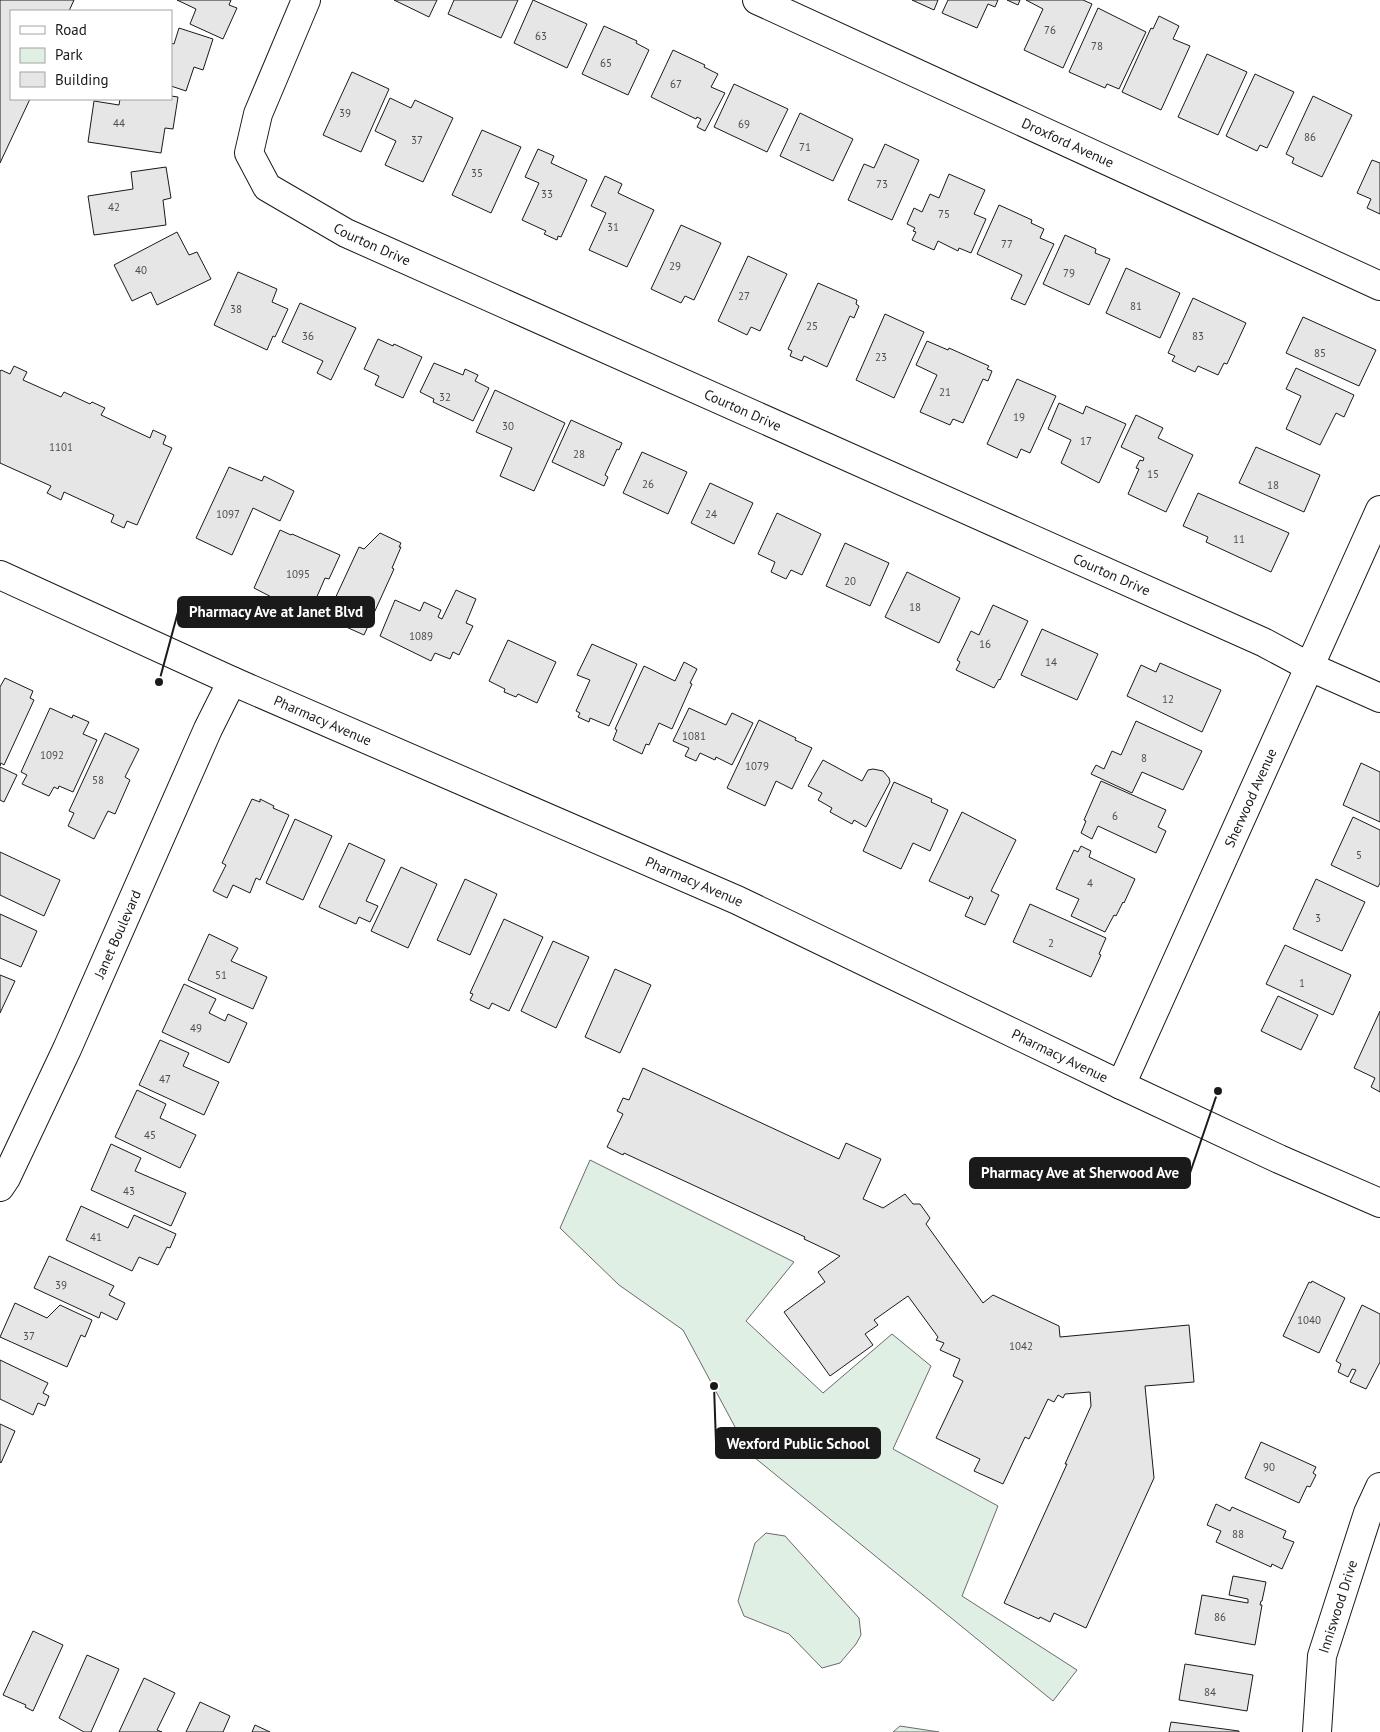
<svg xmlns="http://www.w3.org/2000/svg" width="1380" height="1732" font-family="'PT Sans',sans-serif">
<rect width="100%" height="100%" fill="#fff"/>
<path fill="#e0efe3" stroke="#6a6a6a" d="M590 1160 794 1262 746 1321 823 1393 892 1334 931 1366 893 1449 998 1506 962 1596 1077 1670 1053 1701 749 1453 683 1330 619 1285 560 1228Z
M766 1533 785 1536 859 1618 861 1635 856 1644 840 1663 822 1668 789 1634 744 1616 738 1601 755 1543Z
M900 1726 939 1732H893Z"/>
<path fill="#e6e6e6" stroke="#1a1a1a" d="M0 0H74L69 11H11V99H30L0 163Z
M177 0H231L229 5 237 8 223 39 190 24 196 9Z
M394 0H437L429 17Z
M454 0H518L501 38 448 14Z
M533 0 587 24 567 68 514 43Z
M912 0H938L934 10Z
M948 0H998L995 7 988 4 977 28 942 13Z
M1007 0H1020L1018 5Z
M1026 0H1083L1092 4 1063 68 1024 50 1043 9Z
M1098 8 1146 32 1119 89 1107 84 1105 88 1069 72Z
M1159 16 1179 26 1173 39 1190 46 1161 110 1122 92 1151 28 1153 29Z
M604 26 637 41 636 43 649 50 628 95 582 74Z
M179 28 213 39 203 70 194 67 186 91 171 86V43L174 44Z
M673 50 705 65 704 67 718 74 711 87 725 93 705 131 697 127 701 119 697 117 696 119 651 97Z
M1207 54 1247 72 1218 135 1178 117Z
M352 72 389 89 361 152 323 135Z
M1255 74 1294 92 1267 148 1260 145 1257 151 1226 136Z
M734 84 788 109 767 152 714 127Z
M171 96 178 97 173 129 165 128 161 153 88 142 94 101 119 105 120 99H171Z
M1313 96 1352 115 1322 177 1292 163 1294 158 1286 154Z
M390 98 411 108 415 100 453 118 423 182 385 165 396 141 375 131Z
M800 113 853 139 833 181 780 156Z
M482 130 521 147 491 213 452 195Z
M885 144 919 160 892 220 848 200 864 164 874 168Z
M538 149 554 156 551 163 587 180 561 237 558 236 557 240 544 234 546 231 522 220 539 183 525 177Z
M1372 160 1380 163V214L1367 208 1371 199 1357 193Z
M166 167 171 198 163 200 166 225 94 235 88 196 133 189 131 172Z
M949 174 985 190 974 214 986 219 971 253 959 248 958 251 938 241 934 250 912 240 916 232 913 231 915 228 907 224 914 208 922 212 930 194 939 198Z
M605 176 622 184 618 193 654 210 627 267 589 250 606 213 591 206Z
M999 205 1032 220 1031 223 1044 229 1040 238 1054 244 1025 305 1011 299 1022 275 977 254Z
M681 225 721 243 694 300 685 296 681 303 651 289Z
M177 232 189 255 197 252 211 279 157 305 151 292 132 301 114 265Z
M1065 235 1096 249 1095 253 1110 259 1089 305 1043 284Z
M748 256 787 274 760 331 751 327 747 335 718 321Z
M1126 268 1180 293 1160 338 1106 313Z
M238 272 277 289 272 302 288 309 275 337 273 336 267 350 214 325Z
M818 283 857 300 856 304 859 306 854 318 850 316 827 367 804 356 802 361 790 356 792 351 788 349Z
M1193 298 1246 323 1227 364 1224 363 1218 375 1198 366 1195 372 1172 361 1175 356 1168 353Z
M300 303 356 328 331 380 317 373 323 361 282 342Z
M885 314 924 332 894 398 856 380Z
M1303 317 1376 350 1359 386 1286 353Z
M378 339 393 346 394 344 422 357 403 398 375 385 379 376 364 369Z
M927 341 948 350 949 348 989 366 987 369 992 371 988 381 983 379 963 423 953 419 950 425 920 412 937 375 916 365Z
M434 363 463 375 465 369 478 375 475 381 489 388 473 421 433 402 434 399 420 392Z
M14 366 27 372 23 380 61 397 64 392 90 404 92 402 105 408 101 415 150 438 153 430 166 436 163 444 172 448 137 525 127 521 124 528 111 522 114 515 64 492 61 500 47 493 51 486 0 463V371L1 370 10 374Z
M1296 368 1354 395 1344 417 1336 413 1320 445 1286 429 1301 396 1286 389Z
M1017 379 1056 396 1030 453 1021 449 1017 458 987 444Z
M495 390 565 423 534 491 500 476 512 448 476 432Z
M1059 403 1083 414 1086 406 1126 424 1099 483 1061 463 1071 440 1048 429Z
M1136 415 1163 428 1158 438 1193 455 1166 512 1128 494 1139 469 1136 468 1140 460 1143 461 1144 458 1121 447Z
M571 420 622 443 619 450 617 449 605 475 608 477 604 486 552 462Z
M1256 447 1320 475 1304 512 1239 483Z
M642 452 687 472 668 514 623 493Z
M229 467 262 481 264 476 294 491 280 521 253 508 232 555 196 538Z
M710 483 753 503 734 544 691 523Z
M1198 493 1289 533 1271 572 1206 542 1208 537 1183 526Z
M777 513 821 534 802 575 791 570 786 579 771 572 775 562 758 554Z
M280 530 291 535 292 534 340 555 329 579 325 578 309 615 304 612 301 619 282 610 285 604 254 588Z
M380 533 401 543 399 547H401L392 568 394 569 364 635 326 618 359 547 364 549Z
M845 543 889 563 870 606 826 586Z
M907 572 960 598 939 643 885 617Z
M456 590 476 599 466 623 473 626 459 655 453 652 450 659 435 653 431 661 380 636 395 600 420 611 424 602 441 610 438 617 442 619Z
M993 605 1028 621 1000 680 999 679 994 688 956 670 960 662 957 660 971 631 979 635Z
M1042 629 1098 654 1077 700 1021 675Z
M508 640 556 662 537 703 518 694 516 697 504 692 505 689 489 681Z
M592 644 637 664 609 726 590 718 589 722 578 717 580 713 576 711 590 680 577 675Z
M684 662 697 669 690 683 692 684 672 729 659 723 649 745 646 744 642 754 613 740 617 730 615 729 644 666 675 681Z
M1160 663 1221 690 1202 732 1127 696 1141 665 1156 672Z
M5 678 33 691 30 698 34 700 4 765 1 763 0 766V687Z
M50 708 72 718 73 715 89 722 83 734 97 740 73 792 59 786 58 789 54 787 49 796 22 784 27 775 21 772Z
M689 708 726 725 732 713 753 723 732 765 716 757 715 760 700 753 696 761 685 756 689 748 673 741Z
M759 720 796 738 795 740 812 748 792 789 776 781 765 806 727 788Z
M1136 721 1202 751 1183 790 1142 772 1132 793 1091 774 1096 765 1104 769 1112 751 1121 755Z
M105 733 139 749 125 777 130 780 115 814 108 811 94 839 68 826 74 813 69 811Z
M823 760 862 781 868 770 873 769 883 771 889 778 890 782 866 827 854 820 852 824 830 812 832 808 818 800 822 793 808 786Z
M1361 763 1380 772V822L1343 805Z
M0 767 17 775 4 802 0 800Z
M1101 781 1166 810 1158 827 1166 831 1156 853 1098 826 1092 839 1081 833 1086 821 1084 820Z
M894 782 932 799 931 802 948 810 930 851 913 843 901 869 863 851Z
M252 799 260 802V799L274 806 273 808 289 815 260 880 256 878 250 893 233 885 227 898 213 891 226 865 222 863Z
M962 812 1016 840 991 891 999 895 985 925 965 916 973 898 970 896 969 899 929 881Z
M1353 817 1380 830V883L1378 887 1331 865Z
M295 819 332 836 303 900 266 883Z
M349 843 385 860 366 901 378 906 370 922 359 917 356 924 319 907Z
M1081 846 1091 851 1089 857 1135 879 1124 903 1123 902 1116 916 1114 915 1105 932 1071 916 1079 899 1056 889 1074 850 1078 852Z
M0 852 60 880 44 916 0 895Z
M401 867 437 884 408 948 371 931Z
M465 879 497 894 470 955 437 940Z
M1316 879 1365 902 1342 951 1293 929Z
M1030 904 1106 938 1099 954 1101 955 1091 977 1013 942Z
M0 914 37 931 21 967 0 958Z
M504 919 543 937 509 1011 492 1003 489 1009 470 1000 473 994 470 993Z
M209 934 238 948 231 961 267 977 253 1009 188 980Z
M553 941 589 957 556 1028 521 1011Z
M1285 945 1351 975 1333 1015 1266 984Z
M615 969 651 985 620 1053 585 1037Z
M0 975 15 981 0 1013Z
M184 984 216 999 209 1013 225 1021 228 1014 247 1023 229 1063 162 1032Z
M1278 996 1318 1015 1301 1050 1261 1031Z
M1380 1011V1092L1371 1087 1375 1078 1354 1068Z
M160 1040 189 1053 183 1066 219 1082 204 1115 139 1085Z
M643 1068 839 1159 846 1143 881 1159 863 1199 883 1208 905 1194 913 1204H920L930 1218 926 1224 983 1303 993 1295 1059 1326 1060 1337 1189 1325 1194 1382 1145 1386 1154 1478 1086 1628 1054 1613 1050 1622 1040 1617 1039 1619 1004 1603 1067 1464H1065L1091 1406 1090 1392 1065 1394 1063 1398 1058 1395 1054 1402 1048 1399 1029 1439 1025 1437 1003 1484 974 1471 980 1459 936 1438 963 1381 953 1376 960 1359 940 1350 944 1343 936 1340 938 1337 908 1296 874 1320 878 1325 865 1334 873 1345 830 1376 784 1312 825 1282 818 1272 840 1256 804 1239 805 1237 624 1153 623 1155 607 1147 623 1114 617 1111 623 1098 629 1100Z
M137 1090 166 1104 160 1118 196 1135 180 1168 115 1137Z
M111 1144 141 1158 135 1171 186 1193 171 1226 91 1190Z
M81 1206 128 1228 134 1215 176 1234 170 1248 167 1247 158 1265 139 1257 132 1271 66 1240Z
M49 1256 114 1286 109 1295 125 1303 117 1320 101 1312 99 1318 34 1288Z
M1312 1281 1345 1298 1319 1353 1283 1336 1309 1282 1311 1283Z
M15 1303 47 1318 60 1305 92 1320 85 1337 81 1335 67 1367 0 1337Z
M1362 1305 1380 1314V1362L1366 1389 1350 1382 1356 1370 1352 1369 1348 1377 1338 1372 1341 1364 1336 1361Z
M0 1360 48 1383 43 1393 49 1396 45 1406 38 1403 33 1415 0 1399Z
M0 1424 15 1431 1 1463 0 1462Z
M1261 1442 1316 1467 1313 1473 1316 1475 1310 1487 1307 1486 1299 1503 1245 1478Z
M1216 1504 1230 1511 1232 1507 1286 1531 1283 1538 1294 1542 1282 1569 1272 1564 1271 1567 1216 1542 1221 1531 1207 1525Z
M1233 1576 1266 1582 1262 1601H1261L1260 1605H1262L1255 1645 1195 1634 1202 1595 1248 1603V1599L1229 1595Z
M33 1631 63 1645 33 1711 25 1707 26 1705 3 1695Z
M87 1655 119 1669 91 1732H84L59 1718Z
M1185 1664 1253 1675 1247 1711 1179 1700Z
M144 1678 175 1693 157 1730 162 1732H119Z
M200 1702 230 1716 223 1732H186Z
M1171 1722 1239 1731V1732H1169Z
M255 1725 270 1732H252Z"/>
<g fill="none" stroke-linecap="round" stroke-linejoin="round">
<g stroke="#1a1a1a" stroke-width="30">
<g id="minor">
<path id="s1" d="M306 0 258 114 249 153 267 187 346 233 1263 642 1308 666 1380 698"/>
<path id="s2" d="M757 0 1380 286"/>
<path id="s3" d="M0 575 232 681 737 900 1121 1085 1279 1159 1380 1203"/>
<path id="s4" d="M1121 1085 1380 510"/>
<path id="s5" d="M0 1187 6 1178 67 1049 208 729 232 681"/>
<path id="s6" d="M1317 1732 1322 1656 1368 1513 1380 1487"/>
</g>
</g>
<use href="#minor" stroke="#fff" stroke-width="28"/>
</g>
<g text-anchor="middle" stroke-width="4" stroke-linejoin="round" paint-order="stroke">
<g font-size="11" fill="#4d4d4d">
<text x="1050" y="34">76</text>
<text x="541" y="40">63</text>
<text x="1097" y="50">78</text>
<text x="606" y="67">65</text>
<text x="676" y="88">67</text>
<text x="345" y="117">39</text>
<text x="119" y="127">44</text>
<text x="744" y="128">69</text>
<text x="1310" y="141">86</text>
<text x="417" y="144">37</text>
<text x="805" y="151">71</text>
<text x="477" y="177">35</text>
<text x="882" y="188">73</text>
<text x="547" y="198">33</text>
<text x="114" y="211">42</text>
<text x="944" y="218">75</text>
<text x="613" y="231">31</text>
<text x="1007" y="248">77</text>
<text x="675" y="270">29</text>
<text x="141" y="274">40</text>
<text x="1069" y="277">79</text>
<text x="744" y="300">27</text>
<text x="1136" y="310">81</text>
<text x="236" y="313">38</text>
<text x="812" y="330">25</text>
<text x="308" y="340">36</text>
<text x="1198" y="340">83</text>
<text x="1320" y="357">85</text>
<text x="881" y="361">23</text>
<text x="945" y="396">21</text>
<text x="445" y="401">32</text>
<text x="1019" y="421">19</text>
<text x="508" y="430">30</text>
<text x="1086" y="445">17</text>
<text x="61" y="451">1101</text>
<text x="579" y="458">28</text>
<text x="1153" y="478">15</text>
<text x="648" y="488">26</text>
<text x="1273" y="489">18</text>
<text x="228" y="518">1097</text>
<text x="711" y="518">24</text>
<text x="1239" y="543">11</text>
<text x="298" y="578">1095</text>
<text x="850" y="585">20</text>
<text x="915" y="611">18</text>
<text x="421" y="640">1089</text>
<text x="985" y="648">16</text>
<text x="1051" y="666">14</text>
<text x="1168" y="703">12</text>
<text x="694" y="740">1081</text>
<text x="52" y="759">1092</text>
<text x="1144" y="762">8</text>
<text x="757" y="770">1079</text>
<text x="98" y="784">58</text>
<text x="1115" y="820">6</text>
<text x="1359" y="859">5</text>
<text x="1090" y="887">4</text>
<text x="1318" y="922">3</text>
<text x="1051" y="947">2</text>
<text x="221" y="979">51</text>
<text x="1302" y="987">1</text>
<text x="196" y="1032">49</text>
<text x="165" y="1083">47</text>
<text x="150" y="1139">45</text>
<text x="129" y="1195">43</text>
<text x="96" y="1241">41</text>
<text x="61" y="1289">39</text>
<text x="1309" y="1324">1040</text>
<text x="29" y="1340">37</text>
<text x="1021" y="1350">1042</text>
<text x="1269" y="1471">90</text>
<text x="1238" y="1538">88</text>
<text x="1220" y="1621">86</text>
<text x="1210" y="1696">84</text>
</g>
<g font-size="14" fill="#1a1a1a" stroke="#fff">
<text dy="5" stroke="none"><textPath href="#s2" startOffset="342">Droxford Avenue</textPath></text>
<text dy="5" stroke="none"><textPath href="#s1" startOffset="322">Courton Drive</textPath></text>
<text dy="5" stroke="none"><textPath href="#s1" startOffset="728">Courton Drive</textPath></text>
<text dy="5" stroke="none"><textPath href="#s1" startOffset="1132">Courton Drive</textPath></text>
<text dy="5" stroke="none"><textPath href="#s3" startOffset="354">Pharmacy Avenue</textPath></text>
<text dy="5" stroke="none"><textPath href="#s4" startOffset="315">Sherwood Avenue</textPath></text>
<text dy="5" stroke="none"><textPath href="#s3" startOffset="759">Pharmacy Avenue</textPath></text>
<text dy="5" stroke="none"><textPath href="#s5" startOffset="279">Janet Boulevard</textPath></text>
<text dy="5" stroke="none"><textPath href="#s3" startOffset="1164">Pharmacy Avenue</textPath></text>
<text dy="5" stroke="none"><textPath href="#s6" startOffset="128">Inniswood Drive</textPath></text>
</g>
</g>
<path fill="none" stroke="#1a1a1a" stroke-width="2" d="M159 682L178 612M1218 1091L1190 1173M714 1386L716 1443"/>
<g fill="#1a1a1a" stroke="#fff" stroke-width="2">
<circle cx="159" cy="682" r="5"/>
<circle cx="1218" cy="1091" r="5"/>
<circle cx="714" cy="1386" r="5"/>
</g>
<g fill="#1a1a1a" stroke="#1a1a1a" stroke-width="2">
<rect x="178" y="597" width="196" height="30" rx="5"/>
<rect x="970" y="1158" width="220" height="30" rx="5"/>
<rect x="716" y="1428" width="164" height="30" rx="5"/>
</g>
<g font-size="15" text-anchor="middle" font-weight="bold" fill="#fff">
<text x="276" y="617">Pharmacy Ave at Janet Blvd</text>
<text x="1080" y="1178">Pharmacy Ave at Sherwood Ave</text>
<text x="798" y="1449">Wexford Public School</text>
</g>
<rect x="10" y="10" width="162" height="90" fill="#ffffff" stroke="#a3a3a3"/>
<rect x="20" y="26" width="25" height="8" fill="#ffffff" stroke="#a3a3a3"/>
<text x="55" y="35" font-size="15" fill="#1a1a1a">Road</text>
<rect x="20" y="48" width="25" height="15" fill="#e0efe3" stroke="#a3a3a3"/>
<text x="55" y="60" font-size="15" fill="#1a1a1a">Park</text>
<rect x="20" y="72" width="25" height="15" fill="#e6e6e6" stroke="#a3a3a3"/>
<text x="55" y="85" font-size="15" fill="#1a1a1a">Building</text>
</svg>
